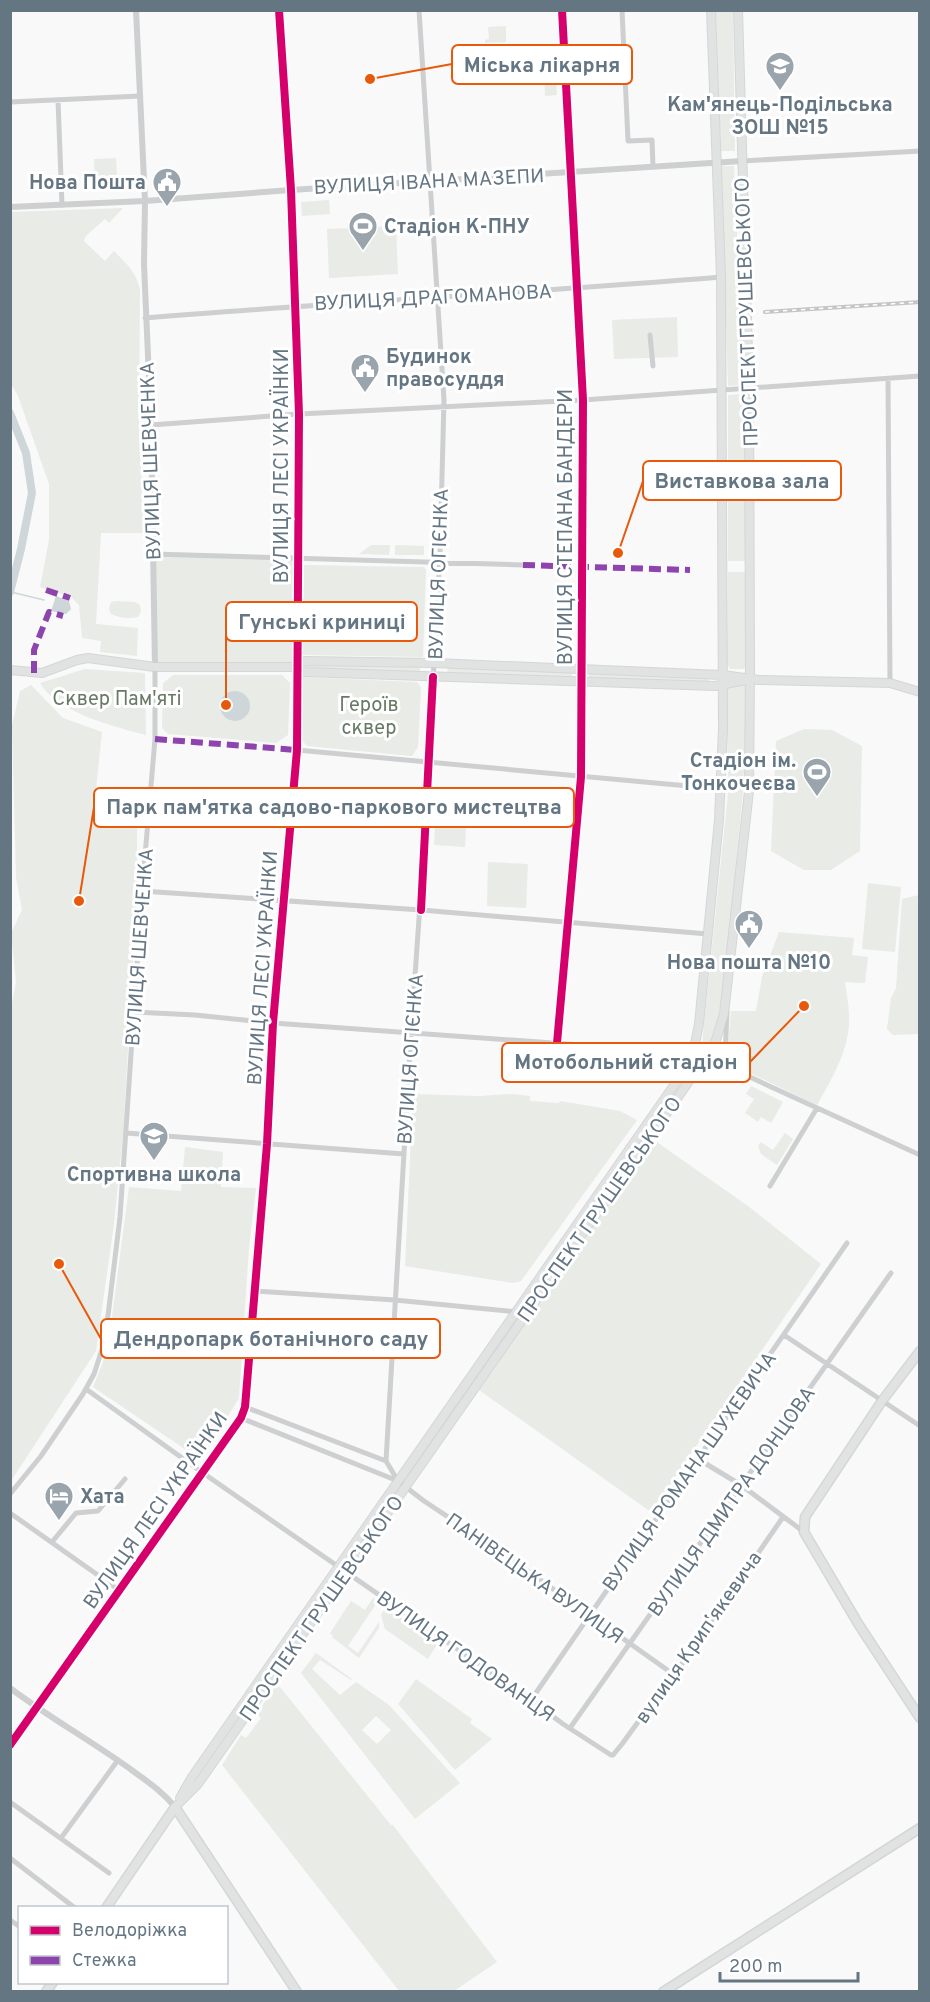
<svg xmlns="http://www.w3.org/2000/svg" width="930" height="2002" font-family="Overpass,sans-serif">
<rect width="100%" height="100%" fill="#f9f9f9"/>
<path fill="#e8ebe6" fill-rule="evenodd" d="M716 11H733L735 151H721Z
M506 26V42L485 43V40L489 39 488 27Z
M544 69H555L557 95 545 96Z
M116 158 117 177 95 178 94 159Z
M721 166H734L744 385 728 386Z
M329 200 330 214 302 216 301 202Z
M123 208 109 223 105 219 86 236 84 241 105 261 114 251C126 263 136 272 140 289L139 425 144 533H101L96 624 138 628 137 656 100 652 101 641 82 638 79 605 71 597 40 587 49 540V484L18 396 11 384V212Z
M396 226 398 274 329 278 327 229Z
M677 317 678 357 614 359 612 320Z
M745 394 746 561H728V395Z
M371 545H390L389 555 359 554Z
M395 545 424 546V555H395Z
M153 554 298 559 297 667H155Z
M304 565 424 567 426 570 423 657 302 655Z
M728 572H746L747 664 744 669H730L727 664Z
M117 601 135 602 140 605 141 612 138 617C129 619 117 618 110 613L109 608 111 602Z
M307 664 420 665V674L307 669Z
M448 667 572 673V677L447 673Z
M85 669 145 673 146 735C115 727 56 712 40 683Z
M589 673 709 678V682L589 678Z
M173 675H282L290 683 288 735 276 743 168 734 162 728 163 683Z
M302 677 417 682 421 687 418 747 412 756 307 746 300 738Z
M743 684 747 689 743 791 724 987 716 1029 709 1045 702 1044 728 793 727 689 731 685Z
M31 685 63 718 102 732 96 789 106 811 107 826 137 827V893L123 1134 114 1224 96 1351 11 1481 10 1014 16 982 11 933 22 910 16 878 12 726 20 691Z
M804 729 832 730 862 746 860 851 831 870H804L771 851 776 741Z
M436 809 467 811 465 847 434 845Z
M488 862 528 864 526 908 487 906Z
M868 883 901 887 895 952 862 949Z
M919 895V1034L893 1035 887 1029 891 998 896 988 902 899Z
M779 932 854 938 852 955 868 957 865 983 845 982C847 996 850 1011 849 1025 847 1053 831 1081 817 1105L731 1064 727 1056 731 1011H756L762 977Z
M751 1086 783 1102 771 1123 761 1117 758 1122 745 1113 754 1099 746 1094Z
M413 1094 479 1096 512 1094 530 1096V1101L559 1103 560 1101 620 1111 637 1120 521 1281 513 1283 405 1266Z
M785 1133 793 1139 777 1165 761 1154 758 1146 761 1142 773 1150Z
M654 1140 748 1206 821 1264 651 1512 479 1390Z
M185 1147 223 1152 221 1187 256 1188 249 1248 239 1398 201 1460 93 1387 103 1362 110 1332 129 1187 181 1191Z
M373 1598 378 1601 348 1646 358 1653 379 1622V1628L359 1658 332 1637 333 1636 330 1633 351 1601 365 1610Z
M386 1607 438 1643 428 1659 385 1629 381 1615Z
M316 1653 352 1679 351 1680 320 1660 312 1669 340 1695 356 1682 389 1705 460 1783 415 1819 301 1673ZM376 1716 391 1730 377 1744 362 1730Z
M416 1679 472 1719 470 1723 492 1739 455 1770 398 1704Z
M280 1687 391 1825H393L497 1962 454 1991H399L222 1765 241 1735 246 1738 261 1718 257 1714 273 1689Z"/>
<path fill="#ced6d9" d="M56 596 69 601 71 609 66 614 51 611Z
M220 706a15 15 0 1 1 30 0a15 15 0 1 1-30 0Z"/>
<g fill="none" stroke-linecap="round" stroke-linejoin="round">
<path stroke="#ced6d9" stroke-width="1.5" d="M11 592 44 600"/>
<path stroke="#ced6d9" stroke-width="8" d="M10 413 26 453 32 493 21 549 10 592"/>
<g stroke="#d5d6d7" stroke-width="10">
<path id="secondary" d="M297 667 305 672 715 686 746 680
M10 670 42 673 77 660 88 658 155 667H297L305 661 434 663 723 675 759 680 890 683 920 692
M180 1798 192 1777 679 1078 693 1053 699 1024 719 820 723 729 721 277 711 10
M175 1807 198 1784 706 1057 716 1040 724 1014 749 791 750 668 749 389 738 10"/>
</g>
<g stroke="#d5d6d7" stroke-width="11">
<path id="primary" d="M920 1351 882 1401 805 1517 804 1532 859 1625 920 1718
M106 1908 175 1807 297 1992
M46 1992 53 1982
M663 1992 920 1828"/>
</g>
<path stroke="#cecfd0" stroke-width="5" d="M622 10 628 141 652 140 653 166
M58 100 62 205
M10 102 140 96
M742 161 920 151
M145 318C337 302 529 293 721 277
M650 335 653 366
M888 378 890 683
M151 425 299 414 583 400 920 376
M153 554 523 565
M297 750 721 789
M142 891 421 910 708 934
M134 1012 195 1015 273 1023 693 1053 706 1057 920 1155
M727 1012 725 1056 730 1067
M557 1043 581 777 583 400 562 10
M126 1133 404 1154
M770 1186 817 1108
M255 1291 395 1300 517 1312
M784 1335 920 1426
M86 1389 203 1473 531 1700 563 1724 611 1755H613L622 1744 673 1674 681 1665 783 1517
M245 1407 386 1461 398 1481
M241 1418 398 1481 424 1501 498 1550 673 1674
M698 1459 741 1485 804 1532
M386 1461 411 1033 424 847 440 554 444 400 419 10
M10 1494 41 1456 83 1394 94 1374 105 1340 120 1217 142 891 155 739V667
M10 1513 119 1590
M52 1542 76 1513 98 1511 125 1479
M531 1700 847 1243
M570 1728 891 1273
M10 1745 37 1708
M10 1802 109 1873
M61 1838 118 1760
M10 1858 75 1908
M10 1920 20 1927"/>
<path stroke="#cecfd0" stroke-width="6" d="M136 10 145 201 144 264 151 425 155 667
M10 207 145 201 291 190 742 161
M10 1688C50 1718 93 1742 133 1771 148 1782 163 1792 175 1807
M37 1708 241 1418 245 1407 267 1144 273 1023 297 750 299 414 291 190 279 10"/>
<use href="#secondary" stroke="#e1e2e2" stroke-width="8"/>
<use href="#primary" stroke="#e1e2e2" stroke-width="8"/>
<g stroke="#c3c5c6" stroke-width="4">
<path id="rail" d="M765 312 920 302"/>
</g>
<use href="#rail" stroke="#fff" stroke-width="1.5" stroke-dasharray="4.5" stroke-linecap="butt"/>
<path stroke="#8e44ad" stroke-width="6" stroke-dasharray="12 6" stroke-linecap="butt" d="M523 565 690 570
M46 590 70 598
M34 673V650L49 612 63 616
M155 739 297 750"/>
<g stroke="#fff" stroke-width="11">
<path id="cycleway" d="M421 910 433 677
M557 1043 581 777 583 400 562 10
M10 1745 241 1418 245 1407 267 1144 273 1023 297 750 299 414 291 190 279 10"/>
</g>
<use href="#cycleway" stroke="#d6006c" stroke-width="8"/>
</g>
<defs>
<g id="school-pin" transform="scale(1.5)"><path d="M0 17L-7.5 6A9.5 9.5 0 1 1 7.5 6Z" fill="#99a4ac" stroke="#fff"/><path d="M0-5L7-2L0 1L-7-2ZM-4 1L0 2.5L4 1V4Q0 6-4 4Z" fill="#fff"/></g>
<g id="civic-pin" transform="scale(1.5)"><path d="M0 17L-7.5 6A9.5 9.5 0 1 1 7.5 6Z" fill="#99a4ac" stroke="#fff"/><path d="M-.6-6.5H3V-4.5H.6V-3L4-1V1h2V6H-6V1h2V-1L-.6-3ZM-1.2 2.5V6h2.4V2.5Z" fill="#fff"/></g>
<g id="stadium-pin" transform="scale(1.5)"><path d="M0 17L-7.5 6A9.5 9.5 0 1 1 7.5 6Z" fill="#99a4ac" stroke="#fff"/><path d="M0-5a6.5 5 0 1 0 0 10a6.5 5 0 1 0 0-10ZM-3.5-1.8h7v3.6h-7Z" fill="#fff"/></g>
<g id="hotel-pin" transform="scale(1.5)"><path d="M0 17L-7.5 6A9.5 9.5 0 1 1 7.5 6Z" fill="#99a4ac" stroke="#fff"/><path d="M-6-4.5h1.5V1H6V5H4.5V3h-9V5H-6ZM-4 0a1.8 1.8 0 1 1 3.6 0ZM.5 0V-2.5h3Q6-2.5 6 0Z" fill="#fff"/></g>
</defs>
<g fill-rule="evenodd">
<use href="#school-pin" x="780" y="66"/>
<use href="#civic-pin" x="167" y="182"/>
<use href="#stadium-pin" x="363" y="226"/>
<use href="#civic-pin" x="365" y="368"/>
<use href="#stadium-pin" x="817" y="772"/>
<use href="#civic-pin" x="749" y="924"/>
<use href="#school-pin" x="154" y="1136"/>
<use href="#hotel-pin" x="59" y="1496"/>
</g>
<g text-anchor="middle" stroke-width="6" stroke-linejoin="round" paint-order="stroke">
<g font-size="20" font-weight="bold" fill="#657683" stroke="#fff">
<text x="780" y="111">Кам'янець-Подільська<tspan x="780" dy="23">ЗОШ №15</tspan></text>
<text x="146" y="189" text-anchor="end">Нова Пошта</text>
<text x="384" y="233" text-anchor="start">Стадіон К-ПНУ</text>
<text x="386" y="363" text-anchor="start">Будинок<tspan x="386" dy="23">правосуддя</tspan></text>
<text x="796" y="767" text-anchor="end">Стадіон ім.<tspan x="796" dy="23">Тонкочеєва</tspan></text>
<text x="749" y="969">Нова пошта №10</text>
<text x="154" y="1181">Спортивна школа</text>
<text x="80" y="1503" text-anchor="start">Хата</text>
</g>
<g font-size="20" fill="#657683" stroke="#fff">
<text transform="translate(429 181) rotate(-3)" y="7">ВУЛИЦЯ ІВАНА МАЗЕПИ</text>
<text transform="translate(433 297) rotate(-3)" y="7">ВУЛИЦЯ ДРАГОМАНОВА</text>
<text transform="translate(746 312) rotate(-92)" y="7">ПРОСПЕКТ ГРУШЕВСЬКОГО</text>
<text transform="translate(150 461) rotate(-92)" y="7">ВУЛИЦЯ ШЕВЧЕНКА</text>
<text transform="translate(281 466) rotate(-90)" y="7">ВУЛИЦЯ ЛЕСІ УКРАЇНКИ</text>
<text transform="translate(565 527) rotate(-90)" y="7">ВУЛИЦЯ СТЕПАНА БАНДЕРИ</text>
<text transform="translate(438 574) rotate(-88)" y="7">ВУЛИЦЯ ОГІЄНКА</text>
<text transform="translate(139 947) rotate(-86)" y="7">ВУЛИЦЯ ШЕВЧЕНКА</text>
<text transform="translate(262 968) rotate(-86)" y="7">ВУЛИЦЯ ЛЕСІ УКРАЇНКИ</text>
<text transform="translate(410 1059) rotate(-86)" y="7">ВУЛИЦЯ ОГІЄНКА</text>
<text transform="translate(599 1209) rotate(-55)" y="7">ПРОСПЕКТ ГРУШЕВСЬКОГО</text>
<text transform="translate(689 1471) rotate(-55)" y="7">ВУЛИЦЯ РОМАНА ШУХЕВИЧА</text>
<text transform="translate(731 1501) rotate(-55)" y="7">ВУЛИЦЯ ДМИТРА ДОНЦОВА</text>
<text transform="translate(155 1510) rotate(-55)" y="7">ВУЛИЦЯ ЛЕСІ УКРАЇНКИ</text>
<text transform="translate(535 1578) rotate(35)" y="7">ПАНІВЕЦЬКА ВУЛИЦЯ</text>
<text transform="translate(321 1608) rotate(-55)" y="7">ПРОСПЕКТ ГРУШЕВСЬКОГО</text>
<text transform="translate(698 1637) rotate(-55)" y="7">вулиця Крипʼякевича</text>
<text transform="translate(466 1656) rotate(35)" y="7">ВУЛИЦЯ ГОДОВАНЦЯ</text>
</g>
<g font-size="20" fill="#687a64" stroke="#fff">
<text x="117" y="705">Сквер Пам'яті</text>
<text x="369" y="711">Героїв<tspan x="369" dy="23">сквер</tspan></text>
</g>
</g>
<path fill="none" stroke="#e8590c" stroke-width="2" d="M370 79L452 64M618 553L643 481M226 705L226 622M79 901L94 807M804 1006L750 1062M59 1264L101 1339"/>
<g fill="#e8590c" stroke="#fff" stroke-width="2">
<circle cx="370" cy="79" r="6"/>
<circle cx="618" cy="553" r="6"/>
<circle cx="226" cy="705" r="6"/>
<circle cx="79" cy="901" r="6"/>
<circle cx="804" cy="1006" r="6"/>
<circle cx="59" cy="1264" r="6"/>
</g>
<g fill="#fff" stroke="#e8590c" stroke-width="2">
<rect x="452" y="45" width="180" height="39" rx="6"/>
<rect x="643" y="461" width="198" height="39" rx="6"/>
<rect x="226" y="602" width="191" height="39" rx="6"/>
<rect x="94" y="788" width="480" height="39" rx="6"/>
<rect x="502" y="1043" width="248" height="39" rx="6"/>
<rect x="101" y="1319" width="339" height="39" rx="6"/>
</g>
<g font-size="21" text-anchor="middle" font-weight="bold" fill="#657683">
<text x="542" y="72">Міська лікарня</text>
<text x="742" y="488">Виставкова зала</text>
<text x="322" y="629">Гунські криниці</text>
<text x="334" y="814">Парк пам'ятка садово-паркового мистецтва</text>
<text x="626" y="1069">Мотобольний стадіон</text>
<text x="271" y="1346">Дендропарк ботанічного саду</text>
</g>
<rect width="930" height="2002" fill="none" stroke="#657683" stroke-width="24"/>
<rect x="18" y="1906" width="210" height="78" fill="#ffffff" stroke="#c1c8cd" stroke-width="1.5"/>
<rect x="30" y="1926" width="30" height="9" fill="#d6006c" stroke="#c1c8cd" stroke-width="1.5"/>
<text x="72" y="1936" font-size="18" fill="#657683">Велодоріжка</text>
<rect x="30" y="1956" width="30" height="9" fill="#8e44ad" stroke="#c1c8cd" stroke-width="1.5"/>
<text x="72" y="1966" font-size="18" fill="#657683">Стежка</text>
<path d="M720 1972v9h138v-9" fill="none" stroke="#657683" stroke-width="3"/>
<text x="729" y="1972" font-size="18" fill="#657683" stroke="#ffffff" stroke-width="4.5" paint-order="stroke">200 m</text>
</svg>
